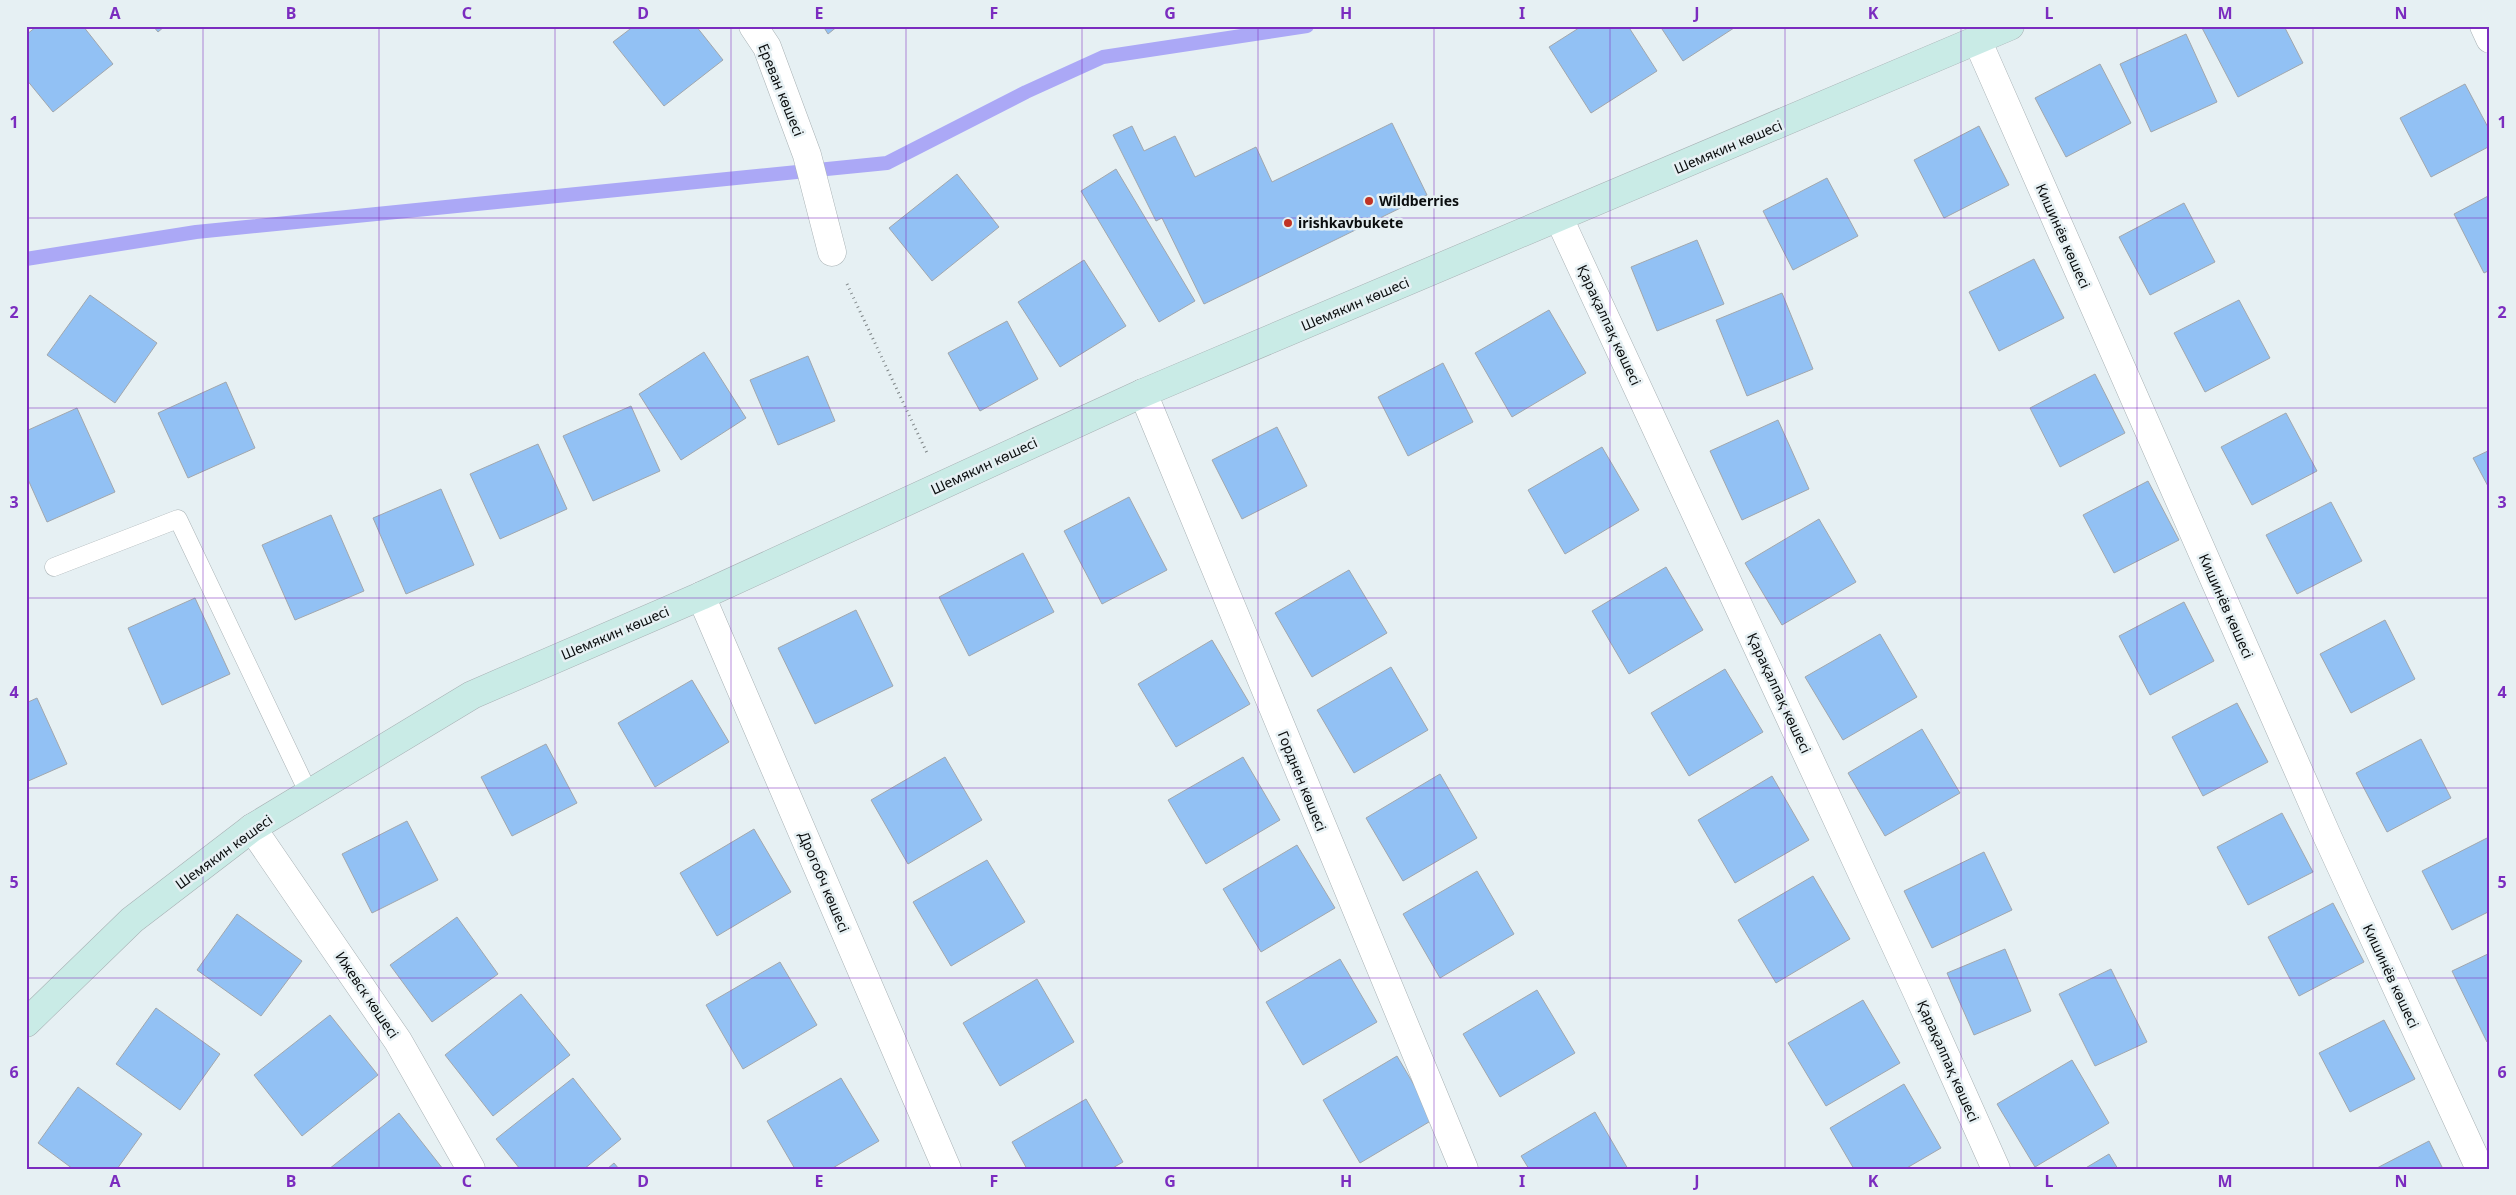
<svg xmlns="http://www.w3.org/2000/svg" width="2516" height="1195" font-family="'Noto Sans',sans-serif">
<rect width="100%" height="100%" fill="#e6f0f3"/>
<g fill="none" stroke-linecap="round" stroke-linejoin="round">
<path stroke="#aba8f6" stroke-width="14" d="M26 259 196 232 887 163 1026 92 1103 57 1307 26"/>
</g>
<path fill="#92c1f4" stroke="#a1a7ad" d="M37 26H83L113 64 53 112 26 79V35Z
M153 26H165L158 32Z
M634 26H696L723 60 664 106 613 42Z
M823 26H838L828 34Z
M1582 26H1628L1657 71 1591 113 1549 47Z
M1660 26H1737L1683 61Z
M2201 26H2284L2303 63 2238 97Z
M2186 34 2217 102 2151 132 2120 64Z
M2100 64 2131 123 2066 157 2035 98Z
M2465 84 2490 131V146L2431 177 2400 118Z
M1392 123 1427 195 1204 304 1162 218 1156 221 1113 135 1132 126 1144 151 1175 136 1195 177 1256 147 1272 182Z
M1979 126 2009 185 1944 218 1914 160Z
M1116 169 1195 301 1159 322 1081 191Z
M957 174 999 227 932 281 889 228Z
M1827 178 1858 236 1793 270 1763 211Z
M2490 195V270L2484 273 2454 214Z
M2184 203 2215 262 2150 295 2119 237Z
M1697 240 1724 304 1657 331 1631 267Z
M2034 259 2064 318 1999 351 1969 292Z
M1084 260 1126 326 1060 367 1018 302Z
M1782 293 1813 369 1747 396 1716 320Z
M90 295 157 343 115 403 47 355Z
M2239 300 2270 358 2205 392 2174 333Z
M1549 310 1586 373 1512 417 1475 353Z
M1007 321 1038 379 980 411 948 353Z
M704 352 746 418 681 460 639 394Z
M808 356 835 421 778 445 750 380Z
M1443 363 1473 422 1408 456 1378 397Z
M2095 374 2125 433 2060 467 2030 408Z
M226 382 255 448 188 478 158 413Z
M631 406 660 471 593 501 563 436Z
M77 408 115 492 47 522 26 475V431Z
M2286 413 2317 471 2252 505 2221 447Z
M1778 420 1809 489 1742 520 1710 451Z
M1277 427 1307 486 1242 519 1212 460Z
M538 444 567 509 500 539 470 474Z
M1602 447 1639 510 1565 554 1528 490Z
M2490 450V490L2473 458Z
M2148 481 2179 540 2114 573 2083 515Z
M441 489 474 565 406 594 373 518Z
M1129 497 1167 570 1102 604 1064 531Z
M2331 502 2362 561 2297 594 2266 535Z
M331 515 364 591 295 620 262 545Z
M1819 519 1856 582 1782 625 1745 563Z
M1023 553 1054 612 969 656 939 597Z
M1666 567 1703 630 1629 674 1592 611Z
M1349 570 1387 633 1312 677 1275 613Z
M195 598 230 674 162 705 128 628Z
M2184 602 2214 661 2150 695 2119 636Z
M856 610 893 686 815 724 778 648Z
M2385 620 2415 679 2351 713 2320 654Z
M1880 634 1917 697 1843 740 1805 677Z
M1212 640 1250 704 1176 747 1138 684Z
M1391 667 1428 730 1354 773 1317 710Z
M1725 669 1763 732 1689 776 1651 713Z
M692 680 729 742 655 787 618 723Z
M37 698 67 764 26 782V703Z
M2237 703 2268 762 2203 796 2172 737Z
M1922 729 1960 793 1885 836 1848 773Z
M2421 739 2451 798 2387 832 2356 773Z
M546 744 577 803 512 836 481 777Z
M945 757 982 820 908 864 871 800Z
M1243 757 1280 820 1206 864 1168 800Z
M1440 774 1477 838 1403 881 1366 818Z
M1772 776 1809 840 1735 883 1698 820Z
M2282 813 2313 872 2248 905 2217 847Z
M407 821 438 880 372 913 342 854Z
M754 829 791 892 717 936 680 873Z
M2487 838 2490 844V911L2452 930 2422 871Z
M1297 845 1335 908 1261 952 1223 889Z
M1984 852 2012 910 1932 948 1904 891Z
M987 860 1025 922 951 966 913 902Z
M1477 871 1514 934 1440 978 1403 914Z
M1813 876 1850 939 1776 983 1738 920Z
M2333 903 2364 962 2299 996 2268 937Z
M237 914 302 961 261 1016 197 970Z
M457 917 498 974 432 1022 390 965Z
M2005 949 2031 1011 1974 1035 1947 973Z
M2490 953V1041L2487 1042 2452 971Z
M1340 959 1377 1022 1303 1065 1266 1002Z
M780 962 817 1025 743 1069 706 1005Z
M2111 969 2147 1042 2095 1066 2059 994Z
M1037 979 1074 1042 1000 1086 963 1023Z
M1537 990 1575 1053 1500 1097 1463 1034Z
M521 994 570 1055 493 1116 445 1055Z
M1863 1000 1900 1063 1826 1106 1788 1043Z
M156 1008 220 1054 180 1110 116 1064Z
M330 1015 378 1075 302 1136 254 1075Z
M2384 1020 2415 1079 2350 1112 2319 1053Z
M1397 1056 1434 1119 1360 1163 1323 1100Z
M2072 1060 2109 1123 2035 1167 1997 1104Z
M573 1078 621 1139 584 1169H520L496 1139Z
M841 1078 879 1141 831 1169H795L767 1121Z
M1904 1084 1941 1148 1905 1169H1854L1830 1128Z
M78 1087 142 1134 117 1169H73L38 1143Z
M1086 1099 1123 1162 1111 1169H1027L1012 1142Z
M1595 1112 1628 1169H1529L1521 1156Z
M399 1113 443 1169H329Z
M2429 1141 2443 1169H2375Z
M2109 1154 2118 1169H2084Z
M614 1163 619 1169H607Z"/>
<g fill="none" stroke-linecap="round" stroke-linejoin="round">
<g stroke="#a8b1b4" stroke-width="19">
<path id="service" d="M54 567 178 519 309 794"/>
</g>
<g stroke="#a8b1b4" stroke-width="29">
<path id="minor" d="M753 26 767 47 807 155 832 252
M2484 26 2490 39
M1978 42 2328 838 2480 1169
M1559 218 1918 994 1996 1169
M1143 393 1464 1169
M701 596 947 1169
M252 828 398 1041 471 1169"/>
</g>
<g stroke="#a8b1b4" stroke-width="29">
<path id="secondary" d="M26 1023 132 920 252 828 472 695 701 596 1143 393 2010 26"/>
</g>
<path stroke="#7f8688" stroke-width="3" stroke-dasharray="1 4" stroke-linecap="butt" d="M847 284 927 453"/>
<use href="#service" stroke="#fff" stroke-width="18"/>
<use href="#minor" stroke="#fff" stroke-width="28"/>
<use href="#secondary" stroke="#c9ebe6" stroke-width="28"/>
</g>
<path fill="none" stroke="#7b2cbf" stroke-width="1" stroke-opacity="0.55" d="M203 26V1169M379 26V1169M555 26V1169M731 26V1169M906 26V1169M1082 26V1169M1258 26V1169M1434 26V1169M1610 26V1169M1785 26V1169M1961 26V1169M2137 26V1169M2313 26V1169M26 218H2490M26 408H2490M26 598H2490M26 788H2490M26 978H2490"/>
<g fill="#c13425" stroke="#e6f0f3" stroke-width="2">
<circle cx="1369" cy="201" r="5"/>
<circle cx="1288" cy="223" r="5"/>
</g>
<g text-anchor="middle" stroke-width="5" stroke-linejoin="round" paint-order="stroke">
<g font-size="14" fill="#0a0d0e" stroke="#e6f0f3">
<text transform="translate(781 90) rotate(68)" y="5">Ереван көшесі</text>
<text transform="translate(1728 147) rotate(-23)" y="5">Шемякин көшесі</text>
<text transform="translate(2063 236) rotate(66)" y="5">Кишинёв көшесі</text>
<text transform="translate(1355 304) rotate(-23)" y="5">Шемякин көшесі</text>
<text transform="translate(1609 325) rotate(65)" y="5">Қарақалпақ көшесі</text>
<text transform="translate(984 466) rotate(-25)" y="5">Шемякин көшесі</text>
<text transform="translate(2226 606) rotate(66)" y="5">Кишинёв көшесі</text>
<text transform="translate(615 633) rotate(-23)" y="5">Шемякин көшесі</text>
<text transform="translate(1779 693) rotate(65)" y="5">Қарақалпақ көшесі</text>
<text transform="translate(1302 781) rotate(68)" y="5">Горднен көшесі</text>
<text transform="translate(224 852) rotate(-36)" y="5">Шемякин көшесі</text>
<text transform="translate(824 882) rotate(67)" y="5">Дрогобч көшесі</text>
<text transform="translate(2391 976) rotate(65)" y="5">Кишинёв көшесі</text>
<text transform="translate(367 995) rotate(56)" y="5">Ижевск көшесі</text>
<text transform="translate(1948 1061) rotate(66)" y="5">Қарақалпақ көшесі</text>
</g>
<g font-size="14" font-weight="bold" fill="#0a0d0e" stroke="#e6f0f3" text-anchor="start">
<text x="1379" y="206">Wildberries</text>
<text x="1298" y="228">irishkavbukete</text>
</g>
</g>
<rect width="2516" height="1195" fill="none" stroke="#e6f0f3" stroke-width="55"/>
<rect x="28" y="28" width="2460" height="1140" fill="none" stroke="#7b2cbf" stroke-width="2"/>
<g font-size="16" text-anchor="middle" font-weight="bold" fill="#7b2cbf">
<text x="115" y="19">A</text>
<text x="291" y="19">B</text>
<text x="467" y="19">C</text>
<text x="643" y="19">D</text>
<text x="819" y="19">E</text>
<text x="994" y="19">F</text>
<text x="1170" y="19">G</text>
<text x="1346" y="19">H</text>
<text x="1522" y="19">I</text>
<text x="1697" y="19">J</text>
<text x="1873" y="19">K</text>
<text x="2049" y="19">L</text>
<text x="2225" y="19">M</text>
<text x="2401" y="19">N</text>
<text x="14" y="128">1</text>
<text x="2502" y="128">1</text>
<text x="14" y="318">2</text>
<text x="2502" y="318">2</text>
<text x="14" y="508">3</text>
<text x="2502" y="508">3</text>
<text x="14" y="698">4</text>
<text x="2502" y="698">4</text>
<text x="14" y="888">5</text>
<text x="2502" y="888">5</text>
<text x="14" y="1078">6</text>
<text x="2502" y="1078">6</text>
<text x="115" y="1187">A</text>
<text x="291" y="1187">B</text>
<text x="467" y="1187">C</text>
<text x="643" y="1187">D</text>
<text x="819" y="1187">E</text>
<text x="994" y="1187">F</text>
<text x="1170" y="1187">G</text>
<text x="1346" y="1187">H</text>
<text x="1522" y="1187">I</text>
<text x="1697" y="1187">J</text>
<text x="1873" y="1187">K</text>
<text x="2049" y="1187">L</text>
<text x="2225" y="1187">M</text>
<text x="2401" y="1187">N</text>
</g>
</svg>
